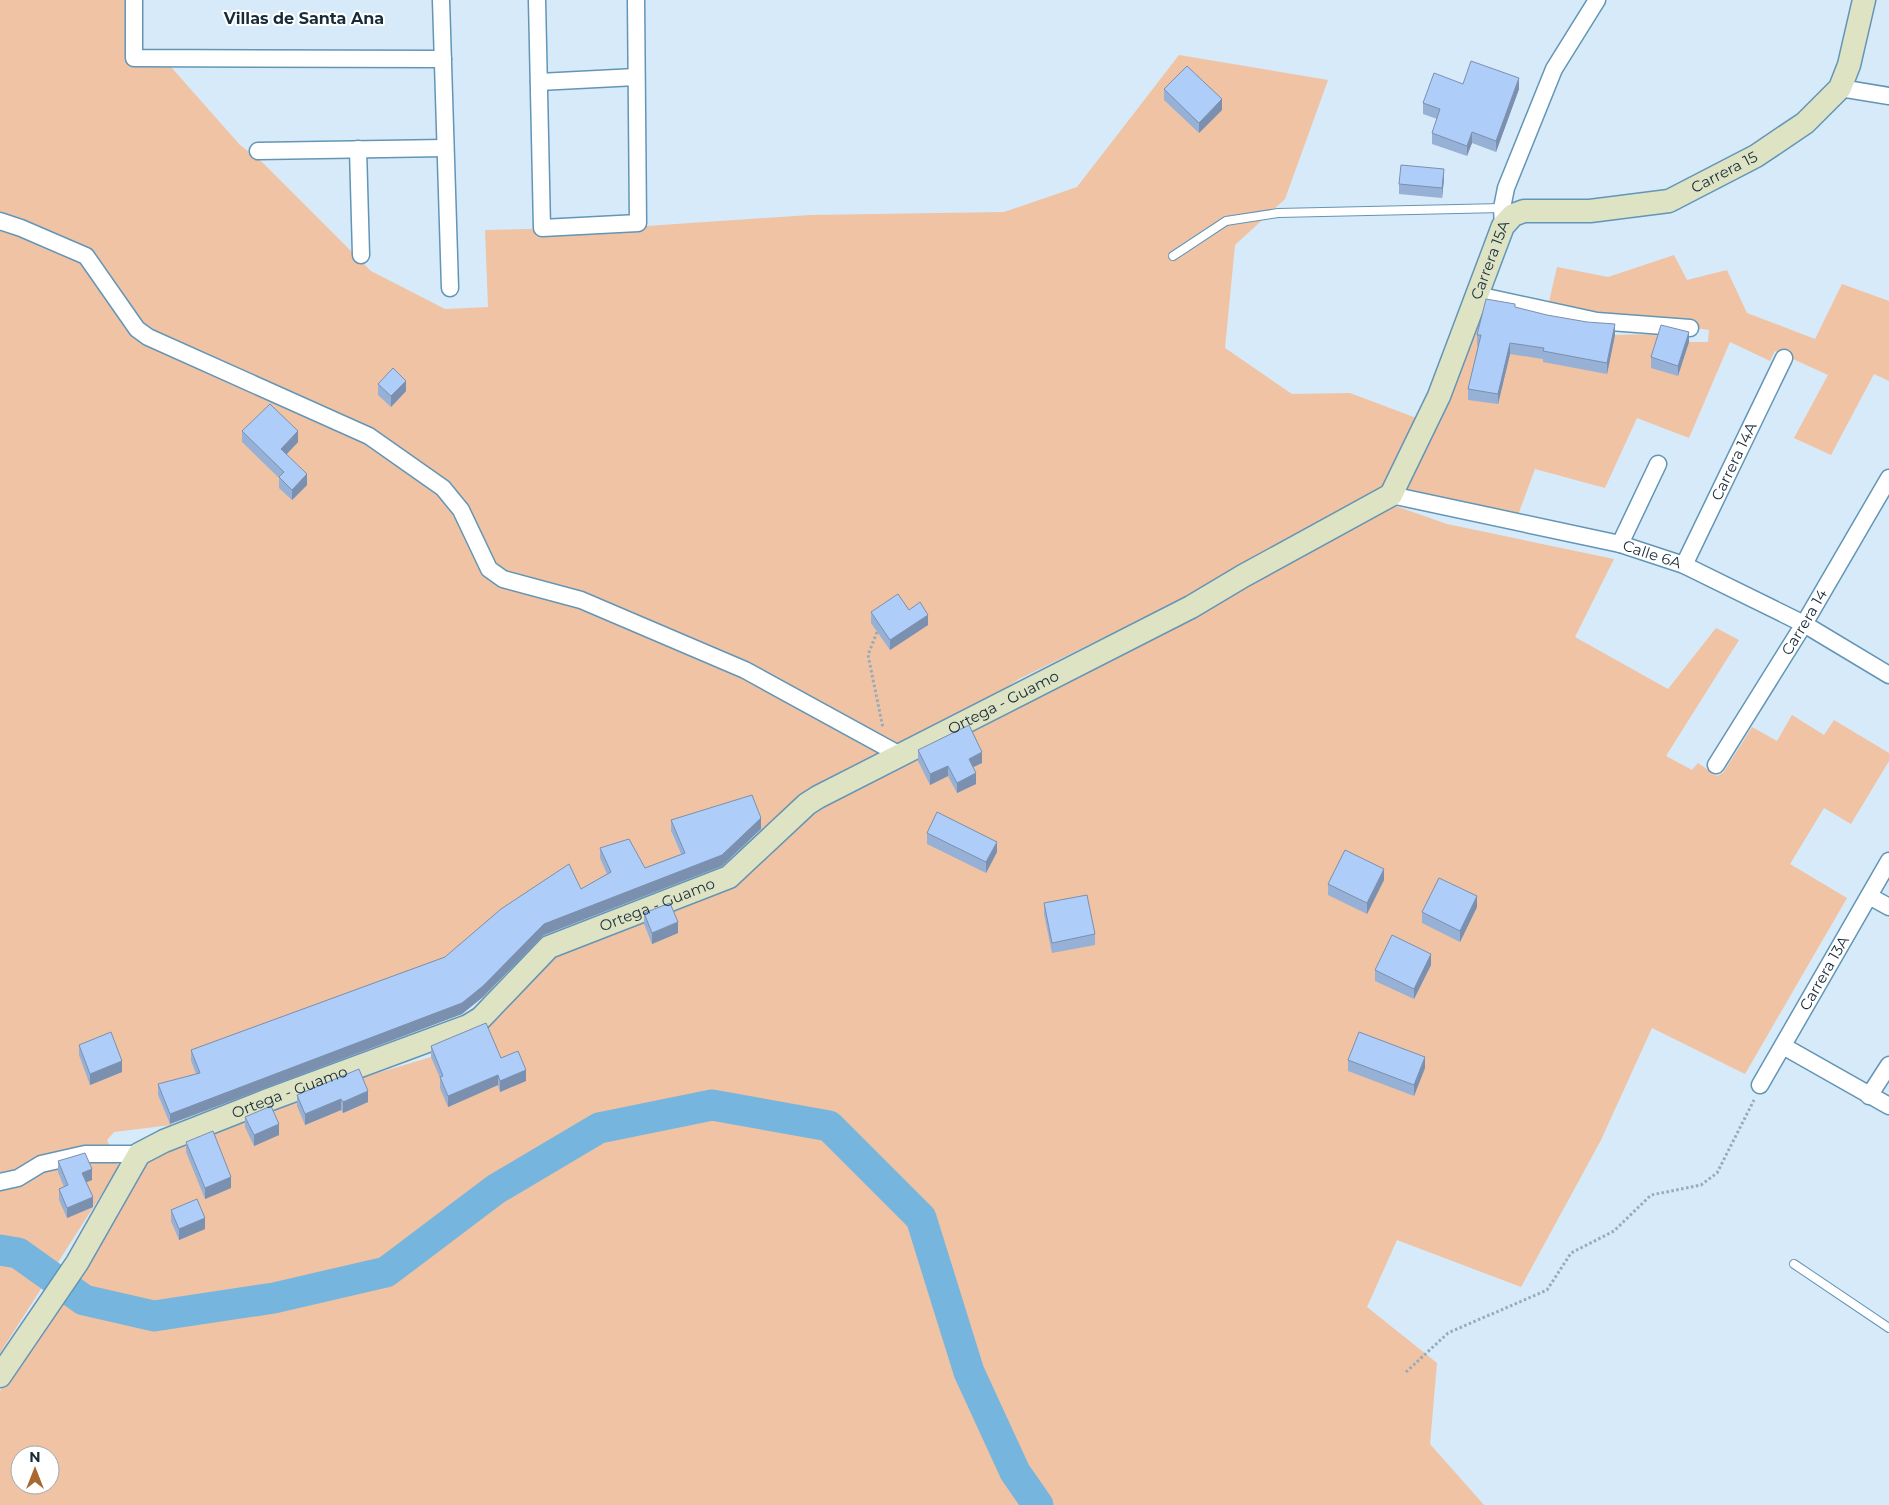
<svg xmlns="http://www.w3.org/2000/svg" width="1889" height="1505" font-family="Montserrat,sans-serif">
<rect width="100%" height="100%" fill="#d6eaf9"/>
<path fill="#efc3a3" fill-rule="evenodd" d="M0 0H125L127 59 134 65 171 67 240 145 261 161 371 271 445 309 488 307 485 230 647 226 810 215 1004 212 1077 187 1179 55 1328 80 1285 199 1235 245 1225 348 1292 394 1350 393 1419 419 1381 488 1225 578 1019 679 951 724 888 755 763 833 752 806 671 832 685 863 645 878 601 858 611 883 445 968 191 1061 200 1084 158 1095 171 1125 114 1132 107 1140 119 1167 0 1353Z
M1674 255 1687 280 1727 270 1747 313 1815 339 1842 284 1889 301V381L1874 374 1831 455 1794 438 1828 375 1775 351 1770 361 1730 342 1689 438 1637 418 1605 488 1535 469 1518 515 1400 490 1443 405 1486 309 1615 335 1661 334 1678 376 1689 342H1708L1709 330 1548 306 1557 267 1608 277Z
M1390 504 1447 524 1614 559 1575 637 1668 689 1716 628 1739 640 1666 756 1692 770 1698 763 1717 776 1723 773 1752 727 1777 741 1792 715 1824 735 1834 720 1889 753V761L1851 824 1824 808 1790 864 1847 898 1745 1074 1652 1028 1601 1140 1521 1287 1397 1240 1367 1307 1437 1363 1430 1444 1484 1505H0V1391L87 1262 144 1162 344 1083 431 1057 542 963 571 948 682 904 820 804ZM20 1455H50V1485H20Z"/>
<g fill="none" stroke-linecap="round" stroke-linejoin="round">
<path stroke="#76b5de" stroke-width="31" d="M0 1250 18 1253 84 1300 154 1316 274 1298 386 1272 496 1189 599 1128 712 1105 829 1126 921 1218 969 1372 1015 1472 1038 1505"/>
<g stroke="#6395b6" stroke-width="10">
<path id="lane" d="M1173 256 1226 221 1278 213 1502 208
M1794 1264 1889 1328"/>
</g>
<g stroke="#6395b6" stroke-width="19">
<g id="street">
<path d="M134 0V58L443 59"/>
<path d="M441 0 450 288"/>
<path d="M537 0 542 228 638 223 636 0"/>
<path d="M539 82 636 77"/>
<path d="M1840 88 1889 96"/>
<path d="M358 149 361 255"/>
<path d="M258 151 445 148"/>
<path d="M0 221 21 228 86 256 137 329 148 337 369 436 443 488 461 510 489 569 503 579 581 600 745 670 902 756"/>
<path d="M1503 226 1502 208 1506 188 1554 69 1597 0"/>
<path d="M1477 295 1597 321 1690 328"/>
<path id="s1" d="M1391 495 1620 544 1684 565 1804 624 1889 675"/>
<path d="M1620 544 1658 464"/>
<path id="s2" d="M1684 565 1784 358"/>
<path id="s3" d="M1716 765 1804 624 1889 478"/>
<path d="M1869 896 1889 907"/>
<path d="M1783 1046 1889 1106"/>
<path id="s4" d="M1760 1085 1889 861"/>
<path d="M1869 1096 1889 1065"/>
<path d="M0 1182 18 1178 41 1164 85 1154H139"/>
</g>
</g>
<g stroke="#6395b6" stroke-width="25">
<g id="secondary">
<path id="s5" d="M0 1376 77 1263 139 1154 164 1141 268 1100 468 1026 481 1018 549 947 729 877 807 804 818 797 1191 607 1243 576 1391 495 1439 396 1503 226 1513 215 1524 211H1590L1669 201 1756 156 1805 123 1840 88 1849 65 1864 0"/>
</g>
</g>
<path stroke="#97acba" stroke-width="3" stroke-dasharray="2.5 2.5" stroke-linecap="butt" d="M877 632 868 655 883 728
M1406 1372 1448 1333 1547 1290 1571 1253 1614 1231 1651 1195 1701 1185 1717 1173 1754 1100"/>
<use href="#lane" stroke="#fff" stroke-width="8"/>
<use href="#street" stroke="#fff" stroke-width="16"/>
<use href="#secondary" stroke="#dee3c4" stroke-width="22"/>
</g>
<path fill="#96b0d6" d="M1463 84 1519 89 1496 152 1472 143 1467 156 1432 144V133L1437 119 1423 114V103Z
M1164 89 1222 110 1199 133 1164 100Z
M1444 179 1442 198 1399 194V184Z
M1515 307 1615 335 1607 374 1543 362V359L1510 354 1498 404 1468 400V389L1478 346 1477 345V335Z
M1689 342 1678 376 1651 368V357Z
M378 384 406 391 391 407 378 395Z
M242 431 298 442 286 455 307 485 292 500 279 488V478L242 442Z
M909 610 928 625 890 650 871 623V612Z
M918 750 982 763 973 767 976 784 957 793 948 776 930 785 918 761Z
M671 820 761 829 722 866 544 935 483 997 462 1014 170 1124 158 1095V1084L196 1074 191 1061V1050L445 957 581 889 607 874 600 858V848L645 868 681 854 671 831Z
M927 833 997 852 986 873 927 844Z
M1384 880 1367 914 1328 895V884Z
M1044 903 1095 934V945L1052 953 1044 914Z
M1477 907 1460 942 1422 923V912Z
M644 913 678 933 652 944 644 924Z
M1431 965 1414 999 1375 981V970Z
M79 1045 122 1072 90 1085 79 1055Z
M431 1046 501 1058 526 1081 500 1092 498 1085 448 1107 440 1088V1078L431 1057Z
M1348 1060 1425 1068 1414 1096 1348 1071Z
M297 1095 368 1102 343 1113 341 1110 305 1125 297 1106Z
M245 1117 279 1135 254 1146 245 1127Z
M186 1142 231 1188 205 1199 186 1152Z
M58 1161 92 1180 86 1182 93 1207 67 1218 59 1200V1189L64 1187 58 1172Z
M171 1210 205 1229 179 1240 171 1221Z"/>
<path fill="#7a90ae" d="M1519 78V89L1496 152V141Z
M1222 99V110L1199 133V123Z
M1472 132V143L1467 156V146Z
M1444 169V179L1442 198V188Z
M1615 324V335L1607 374V363Z
M1689 332V342L1678 376V366Z
M1510 343V354L1498 404V394Z
M406 381V391L391 407V396Z
M298 431V442L281 460V449Z
M307 474V485L292 500V490Z
M928 615V625L890 650V640Z
M982 752V763L969 769V759Z
M948 766V776L930 785V774Z
M976 773V784L957 793V783Z
M761 818V829L722 866 544 935 483 997 462 1014 170 1124V1114L544 924Z
M997 842V852L986 873V862Z
M1384 869V880L1367 914V903Z
M1477 896V907L1460 942V931Z
M678 922V933L652 944V933Z
M1431 954V965L1414 999V989Z
M1425 1057V1068L1414 1096V1085Z
M122 1061V1072L90 1085V1074Z
M526 1070V1081L500 1092V1081Z
M498 1075V1085L448 1107V1096Z
M368 1091V1102L343 1113V1102Z
M341 1099V1110L305 1125V1114Z
M279 1124V1135L254 1146V1135Z
M92 1169V1180L82 1184V1173Z
M231 1177V1188L205 1199V1188Z
M93 1197V1207L67 1218V1208Z
M205 1218V1229L179 1240V1229Z"/>
<path fill="#afcdf9" stroke="#7a90ae" d="M1471 61 1519 78 1496 141 1472 132 1467 146 1432 133 1440 109 1423 103 1434 73 1463 84Z
M1187 66 1222 99 1199 123 1164 89Z
M1401 165 1444 169 1442 188 1399 184Z
M1486 299 1515 304V307L1547 315 1587 322 1615 324 1607 363 1543 351 1544 348 1510 343 1498 394 1468 389 1481 335H1477Z
M1661 325 1689 332 1678 366 1651 357Z
M393 368 406 381 391 396 378 384Z
M270 404 298 431 281 449 307 474 292 490 279 477 284 472 242 431Z
M898 594 909 610 920 602 928 615 890 640 871 612Z
M969 725 982 752 969 759 976 773 957 783 948 766 930 774 918 750Z
M752 795 761 818 722 855 544 924 483 986 462 1003 170 1114 158 1084 200 1073 191 1050 445 957 501 909 569 864 581 889 611 872 600 848 629 839 645 868 685 853 671 820Z
M937 812 997 842 986 862 927 833Z
M1345 850 1384 869 1367 903 1328 884Z
M1439 878 1477 896 1460 931 1422 912Z
M1087 895 1095 934 1052 943 1044 903Z
M670 903 678 922 652 933 644 913Z
M1392 935 1431 954 1414 989 1375 970Z
M486 1023 501 1058 518 1051 526 1070 500 1081 498 1075 448 1096 440 1077 443 1076 431 1046Z
M111 1032 122 1061 90 1074 79 1045Z
M1359 1032 1425 1057 1414 1085 1348 1060Z
M359 1069 368 1091 343 1102 341 1099 305 1114 297 1095Z
M271 1106 279 1124 254 1135 245 1117Z
M213 1131 231 1177 205 1188 186 1142Z
M85 1153 92 1169 82 1173 93 1197 67 1208 59 1189 68 1185 58 1161Z
M197 1199 205 1218 179 1229 171 1210Z"/>
<g text-anchor="middle" stroke-width="4" stroke-linejoin="round" paint-order="stroke">
<g font-size="15" fill="#172c3a" stroke="#fff">
<text dy="5" stroke="none"><textPath href="#s5" startOffset="2216">Carrera 15</textPath></text>
<text dy="5" stroke="none"><textPath href="#s5" startOffset="1945">Carrera 15A</textPath></text>
<text dy="5" stroke="none"><textPath href="#s2" startOffset="115">Carrera 14A</textPath></text>
<text dy="5" stroke="none"><textPath href="#s1" startOffset="268">Calle 6A</textPath></text>
<text dy="5" stroke="none"><textPath href="#s3" startOffset="168">Carrera 14</textPath></text>
<text dy="5" stroke="none"><textPath href="#s5" startOffset="1250">Ortega - Guamo</textPath></text>
<text dy="5" stroke="none"><textPath href="#s5" startOffset="845">Ortega - Guamo</textPath></text>
<text dy="5" stroke="none"><textPath href="#s4" startOffset="129">Carrera 13A</textPath></text>
<text dy="5" stroke="none"><textPath href="#s5" startOffset="425">Ortega - Guamo</textPath></text>
</g>
<g font-size="16" font-weight="bold" fill="#172c3a" stroke="#fff">
<text x="304" y="24">Villas de Santa Ana</text>
</g>
</g>
<g transform="translate(35 1470)"><circle r="24" fill="#ffffff" stroke="#a2abb0"/>
<path d="M0-4L9 19L0 12L-9 19Z" fill="#a96832"/>
<text y="-8" font-size="14" font-weight="bold" text-anchor="middle" fill="#172c3a">N</text>
</g>
</svg>
